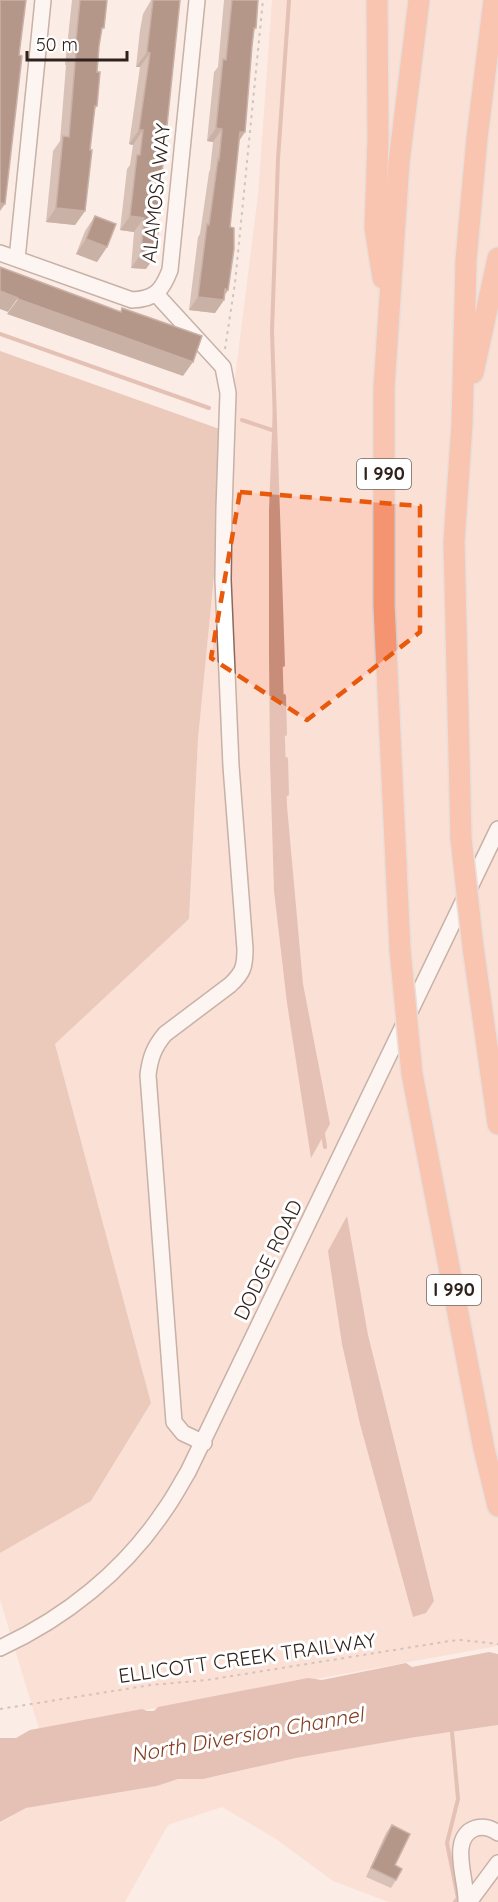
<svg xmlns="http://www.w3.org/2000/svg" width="498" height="1902" font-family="Quicksand,sans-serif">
<rect width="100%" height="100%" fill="#fcece6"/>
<path fill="#fbd0c1" d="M272 0H498V1646L39 1729 0 1600V1553L91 1501 151 1403 55 1044 189 919 198 739 228 432 258 195Z
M498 1725V1902H389L333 1881 276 1839 222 1807 168 1825 125 1902H0V1823L26 1808 157 1786 178 1779 213 1777 296 1758 416 1737Z"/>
<path fill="#d79d87" d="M0 351 228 432 198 739 189 919 55 1044 151 1403 91 1501 0 1553Z"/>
<path fill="#c78d78" d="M274 379 287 806 303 984 330 1124 311 1158 287 1003 274 891 270 760 269 655V510Z
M347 1216 368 1335 434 1601 426 1613 413 1617 360 1424 342 1344 328 1251Z
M489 1652 498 1654V1725L416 1737 296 1758 203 1779H178L157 1786 26 1808 0 1822V1738H16L30 1730 142 1709 147 1711H154L158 1707 308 1678 322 1680 406 1663 412 1667Z"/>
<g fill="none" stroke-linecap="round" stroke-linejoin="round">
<path stroke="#c78d78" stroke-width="4" d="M0 334 209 408
M242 420 275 431
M283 665 272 331 278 159 289 0
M284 696 285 734
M286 759 287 794
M323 1134 325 1147
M452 1732 458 1799 447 1843 458 1898 455 1902"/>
<g stroke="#89695c" stroke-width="18">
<path id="minor" d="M0 253 132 300C155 299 162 291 170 270L197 0
M17 259 43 0
M156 294 223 367 228 393 224 509 223 580 231 766 245 949C245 967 243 973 230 985L165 1034C154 1047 150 1058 148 1075L174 1422 183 1433 204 1443
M0 1648C65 1618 124 1571 164 1511 173 1499 180 1485 188 1472L498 829
M466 1902C467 1880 448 1837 476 1828 484 1826 491 1828 498 1833
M469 1902 498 1863"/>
</g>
<g stroke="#d1cecd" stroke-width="24">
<path id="highway" d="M377 0 378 139 375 228 383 278
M473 373 498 258
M461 839 454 542 462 424 466 260 477 138 494 0
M473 947 498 1124
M400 950 384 605V388L399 162 419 0
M412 1074 484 1449 498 1506"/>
</g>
<path stroke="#a1938d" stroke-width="2" stroke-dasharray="3 4.5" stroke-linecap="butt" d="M225 349 235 283 263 0
M0 1709 151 1685 207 1680 450 1641 461 1640 498 1644"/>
<use href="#minor" stroke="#fff" stroke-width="15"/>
<use href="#highway" stroke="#f59470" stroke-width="21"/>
<g stroke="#d1cecd" stroke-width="24" stroke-linecap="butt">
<path id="highway-bridge" d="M461 839 473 947
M400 950 412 1074"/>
</g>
<use href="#highway-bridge" stroke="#f59470" stroke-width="21"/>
</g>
<path fill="#ae8e81" d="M72 0H107L99 46 97 72V106L95 109 90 150 85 211 75 225 46 222 53 151 60 141 66 65H65Z
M151 0H180L146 269 131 268 134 232 120 230 127 169 130 165 133 145 129 144 140 67H136L140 30 143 14Z
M224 0H258L256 28 254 31 252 46 245 132 239 141 230 227 228 290 224 296V300L215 313 189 310 198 237 200 234 209 172 210 170 213 142 207 141 214 72 218 67Z
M95 216 107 247 97 262 76 254 85 231Z
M392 1825 396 1880 391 1888 366 1877 386 1833Z"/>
<path fill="#8f6859" d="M147 52 150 53 140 67H136Z
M216 128 222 129 213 142 207 141Z
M139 130H143L133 145 129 144Z
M240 132H245L236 145Z
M0 203 5 204 0 211Z
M56 208 85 211 75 225 46 222Z
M130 216 144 218 134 232 120 230Z
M86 239 107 247 97 262 76 254Z
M141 254 156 255 146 269 131 268Z
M225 289 228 290 221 300H224L215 313 189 310 198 297Z
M0 291 18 298 8 312 0 309Z
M18 299 193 362 183 376 7 314Z"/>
<path fill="#602f1c" stroke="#8f6859" stroke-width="1.5" d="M0 0H26L19 55 22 56 5 204 0 203Z
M80 0H107L104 28H102L99 46 97 72H100L97 106H95L90 150H92L85 211 56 208 63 136 69 137 76 51H75Z
M153 0H180L156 231H158L156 255 141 254 144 218 130 216 137 155H140L143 130H139L150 53 147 52Z
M232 0H258L256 28H254L252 46 245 132H240L230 227 234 228V249L228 290 225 289 224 300 198 297 207 224 209 225 218 159 219 160 222 129 216 128 223 59 226 60Z
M95 216 116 224 107 247 86 239Z
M0 267 121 312 122 308 202 336 193 362 18 299V298L0 291Z
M392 1825 410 1834 395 1865 402 1869 396 1880 371 1868Z"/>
<path d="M0 0H498V1902H0ZM240 492 420 506V632L307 720 211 658Z" fill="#fcece6" fill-opacity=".55" fill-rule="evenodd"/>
<path fill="none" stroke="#e8590c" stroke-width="4.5" stroke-dasharray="12 8" stroke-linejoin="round" d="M240 492 420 506V632L307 720 211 658Z"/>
<g text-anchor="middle" stroke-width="6" stroke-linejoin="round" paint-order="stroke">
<g fill="#fff" stroke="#6d6461" stroke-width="1.5">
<rect x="357" y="459" width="54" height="30" rx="4.5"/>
<rect x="427" y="1275" width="54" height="30" rx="4.5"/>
</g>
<g font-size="18" font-weight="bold" fill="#2f221d">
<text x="384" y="480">I 990</text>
<text x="454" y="1296">I 990</text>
</g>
<g font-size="20" fill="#2f221d" stroke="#fff">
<text transform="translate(156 193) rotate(-84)" y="7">ALAMOSA WAY</text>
<text transform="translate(268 1260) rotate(-64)" y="7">DODGE ROAD</text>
<text transform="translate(247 1658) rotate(-8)" y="7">ELLICOTT CREEK TRAILWAY</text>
</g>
<g font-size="21" font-style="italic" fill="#843d20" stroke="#fff">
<text transform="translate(247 1735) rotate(-10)" y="7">North Diversion Channel</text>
</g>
</g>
<path d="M27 51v9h100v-9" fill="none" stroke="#2f221d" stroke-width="3"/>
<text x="36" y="51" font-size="18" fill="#2f221d" stroke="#ffffff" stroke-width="4.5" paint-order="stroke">50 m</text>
</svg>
